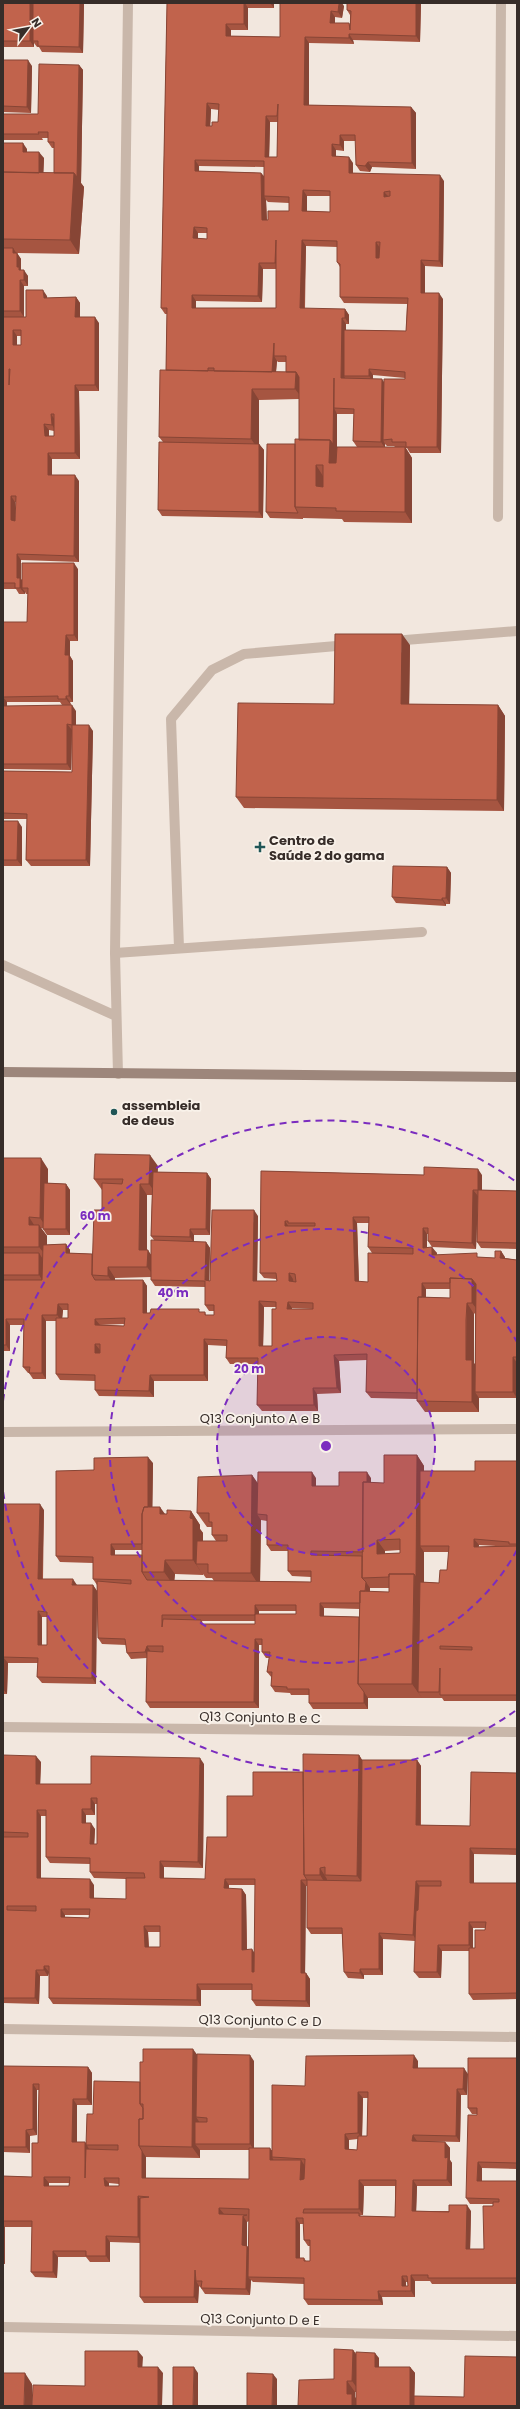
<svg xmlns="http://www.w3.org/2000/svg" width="520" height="2409" font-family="Poppins,sans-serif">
<rect width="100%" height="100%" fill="#f2e7de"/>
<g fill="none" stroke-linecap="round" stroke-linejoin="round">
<path stroke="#c9b7aa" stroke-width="10" d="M393 641 517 631
M179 948 171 719 212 670 244 654 348 645
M115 953 422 932"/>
<path stroke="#c9b7aa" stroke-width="10" d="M498 517 501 3
M3 965 116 1016
M118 1074 115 953 128 3
M3 1432 517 1429
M3 1727 517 1732
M3 2029 517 2037
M3 2327 517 2336"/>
<path stroke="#9d867b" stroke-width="10" d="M3 1072 517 1077"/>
</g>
<path fill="#a65541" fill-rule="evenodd" d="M3 3H84L83 53 42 52 39 47H37L34 43V47H3Z
M167 3H274V8H248V30H231V36L280 37V3L344 6 342 18 335 17V23H349L350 25V15L347 10V3H421L420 42 353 40 354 44 309 43V105L411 107 416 113V169L372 167 370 172 360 171 356 165V141H344V151L336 150V156L353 163V173L444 181 443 267 425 266V293L443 299 441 453H410L407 448H406L412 458V523L344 522 342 519 303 518V519L270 518 266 512 295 444 299 440V399L259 400V444L264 450 263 518 162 516 158 510 163 442 159 437 166 370 167 314H165L161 308ZM211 109 219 110 218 122 212 126H210ZM270 122H278L277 157H269ZM199 166 264 167V176L261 173 199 171ZM307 196H330V212L307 211ZM266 200 268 202 289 203V211L267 220ZM198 233H207V239L198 238ZM306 246 337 247V262L340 267V297L344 303 407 304 406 331 346 330V324H349V315L345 309H305ZM263 269H276V308H196V301L262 302ZM277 361 278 362H286V372H276ZM373 375 405 378V379L384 382 373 379ZM337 414H354L353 441 357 447H337ZM385 444 387 446H394L395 447H385Z
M3 60 32 66 31 113 3 112Z
M79 65 83 70 81 183 84 187 79 254 17 253 21 259V270L28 276V286H24V317H26L47 296V298L76 297 80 303V317L99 323V391H79L80 459H52V475L79 481V562L21 560V579L22 580 78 569V641H70V656L73 661V702H70L71 705H62L60 702H7V706L76 711V725L93 731 90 866H31L26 860 27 819H3V771L72 772V730L71 770 3 769V622H27L28 594H26L25 592V594H19L16 589H3V143L27 149V152L44 158 43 173H54V148H52L48 142V138H42L43 140H3V114H38ZM17 336H21V345H17ZM49 430 54 431V436H49ZM15 502H16L15 521Z
M410 645 409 704 498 705 505 716 504 811 244 808 236 797Z
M3 821 22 827V866H3Z
M447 867 451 873 450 904H446V906L396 903 392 897Z
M3 1158 48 1169V1183L66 1184 70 1190V1235H47L43 1229V1228H41L47 1236V1245L66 1244 70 1250V1253L92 1254 102 1210V1190L94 1179 158 1166 157 1172 207 1173 211 1179 210 1235H194V1242H206L210 1248 209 1281H210L258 1216 257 1281H277L276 1279 264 1278 260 1273 261 1171 424 1175H482V1190L517 1191V1249L481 1248 477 1242 478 1196 476 1249 432 1247 428 1241V1234H427V1247L437 1253 436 1255 479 1257 495 1258 501 1251 505 1258 517 1260V1398H479V1412H425L417 1401V1399L371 1398 366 1392 367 1360 339 1361 341 1393 317 1394 318 1411H262L257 1405 258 1364H230L226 1358V1346L208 1345V1381H154V1397L99 1396 95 1390V1381L60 1380 56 1374V1321H46V1379H33L29 1373H28L23 1367 24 1325H10V1351H3ZM147 1195H152L151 1236 154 1240 151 1255 147 1250ZM357 1223H369L368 1247 372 1253 368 1282H359ZM151 1277V1280L155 1286 205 1287V1305L209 1311H214V1315H206L205 1312H201L147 1313V1286L143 1280H115V1278ZM426 1289H450V1298L426 1297ZM264 1307H276L272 1346H263ZM292 1308 313 1309H292ZM63 1310H68V1318H62ZM475 1313V1365L474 1363V1314ZM124 1324V1326L100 1325Z
M417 1455 424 1466V1471H475L517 1461V1701H444L442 1698H368V1709H313L309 1703V1695H291L290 1693 275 1692 271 1686 272 1678 267 1672 269 1658H266L262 1652V1645H259V1708H150L146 1702 147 1658 131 1659 127 1653 126 1645 102 1644 98 1638 97 1585 93 1579V1563L60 1562 56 1556 94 1470 153 1463 152 1507 165 1514 191 1511 200 1525V1529L203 1533V1541H216L212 1535V1527H207L197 1513 252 1475 257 1483 316 1478V1486H339L371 1478V1483H384ZM261 1520 267 1521V1545L271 1551H288V1571L292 1576 311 1577V1582L260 1581ZM479 1545 496 1546 478 1547ZM115 1550H142V1555H115ZM400 1550V1553L385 1554V1551ZM424 1552H449L447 1570 439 1583 424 1582ZM175 1574 203 1575V1574L206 1578H212L214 1581 174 1580ZM370 1588H389V1592H370ZM324 1608 360 1609 359 1617 324 1616ZM259 1611H296V1614H259ZM202 1621H255V1624H203Z
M3 1504 44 1510 43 1579 76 1585H93L97 1591 96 1684 42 1683 37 1677 38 1663H8L7 1694H3ZM42 1617H47V1645H42Z
M3 1755 41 1762 40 1784H91L204 1764 203 1868 164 1867V1878L205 1879 227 1837 253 1796 303 1772 359 1755 362 1760H417L421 1766V1825L470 1826 517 1773V1855L474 1854V1883H517V1999L473 2000 469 1994V1951H442L441 1978H419L414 1972 415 1941 383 1939V1975H364V1979L348 1978 344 1972 342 1934H311L307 1928V1886H306L305 1973H306L310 1979V2007L256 2006 252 2000V1990H201V2006L53 2004 49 1998V1972L48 1976H40L39 2004 3 2003ZM95 1804H97V1844H94L95 1829 86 1823V1815H95ZM41 1816H46V1857L50 1863 90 1864V1872L94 1878 126 1879V1899L94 1898V1885L41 1878ZM229 1885H255V1953L247 1949 246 1895 242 1889H229ZM65 1915H90L89 1918 65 1917ZM473 1928H485V1930L475 1948H473ZM148 1932H160V1947H149Z
M197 2054 254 2061V2148L272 2150 305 2086 418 2061V2068H464L467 2095H461L460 2142 417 2141 445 2142 450 2148V2160L452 2163V2186H417L416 2211H471L470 2249H484L493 2204H470L466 2198 477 2115V2114H472L468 2108 517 2058V2169L482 2168V2181H517V2284H432L430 2281H415V2297H382L383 2305H308L304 2299V2284L253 2282 251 2280 250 2295 205 2294 201 2288V2287H200L199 2286 198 2303H144L140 2297V2243L110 2242V2262H90L86 2257H58L57 2278 35 2277 31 2272 32 2227H5V2264H3V2176L32 2177 38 2143 39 2090H37V2135L30 2136V2153L3 2152V2066L88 2067 92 2073V2105H77V2142L86 2143 93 2114 140 2082 143 2062ZM363 2098H368L367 2136H362ZM358 2139 357 2150 349 2149V2140ZM200 2150H249V2179L146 2178V2157L200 2158ZM49 2183H69V2186H49ZM109 2183 119 2184V2186H109ZM364 2186H395V2217L361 2216 360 2215H363ZM249 2221V2249L247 2246V2222ZM300 2224H304V2240L308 2246H310V2261H306L304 2258H300ZM406 2282H408V2286H406Z
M353 2350 356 2354 379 2358V2367H410L415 2373 414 2406H298L334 2379ZM355 2392H356V2399L355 2397Z"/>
<path fill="#874535" d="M30 3H32L34 7 33 41 34 43V47L30 41Z
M80 3H84L83 53 79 47Z
M244 3H245L248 8V30L244 24Z
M270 3H274V8Z
M339 3H342L344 6 342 18 338 12Z
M416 3H421L420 42 416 36Z
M331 11 335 17V28L330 23Z
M226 24 231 30V42L226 36Z
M349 34 353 40 354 44 349 38Z
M305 37 309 43V110L304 105Z
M28 60 32 66 31 113 27 107Z
M79 65 83 70 81 183 84 187 79 254 70 240Z
M207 103 211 109 210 132 206 126Z
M411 107 416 113V169L412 163Z
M266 116 270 122 269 163 265 157Z
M340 135 344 141V151L340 145Z
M23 143 27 149V158L23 152Z
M332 144 336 150V162L332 156Z
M39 152 44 158 43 187 39 181Z
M349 157 353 163V179L349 173Z
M195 160 199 166V177L195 171Z
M368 162 372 167 370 172 365 166Z
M261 173 265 178 264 196 266 200 267 226 262 220Z
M440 175 444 181 443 267 439 261Z
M303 190 307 196V217L302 211Z
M384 192 389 197H384Z
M194 227 198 233V244L193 238Z
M276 240 279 269 275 263Z
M302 240 306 246 304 314 300 308Z
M376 242 380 248V264L376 258Z
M13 248 17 254 13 253Z
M17 253 21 259V270L24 273V276L17 267Z
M421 260 425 266V299L421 293Z
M259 263 263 269 262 302 258 296Z
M24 270 28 276V286L24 280Z
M20 280 24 286V317L20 311Z
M43 290 47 296 48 304 44 298Z
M439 293 443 299 441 453 437 447Z
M192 295 196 301V314L192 308Z
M76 297 80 303V323L75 317Z
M345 309 349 315V324L345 318Z
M95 317 99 323V391L95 385Z
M342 318 346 324 345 376H344L345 378V384L341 378Z
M13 330 17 336V351L13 345Z
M274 343V356L277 361 275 382 271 377Z
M369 369 373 375V382L369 376Z
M296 372 303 383V399L295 389Z
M334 378V408L337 414V474L329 463 330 440Z
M382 379 386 385 383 440 385 444V448L381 442Z
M75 385 79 391 80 459 75 453Z
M252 389 259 400V450L251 439Z
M51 414 55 420 56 431 52 425Z
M44 424 49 430V442L45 436Z
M259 444 264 450 263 518 259 512Z
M405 447 412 458V523L405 512Z
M48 453 52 459V481L48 475Z
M316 465 323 476V497L316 486Z
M75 475 79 481V562L74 556Z
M11 496 15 502V526L11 520Z
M17 554 21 560V579L25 584 22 588 25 592V594L20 588 17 578Z
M74 563 78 569V641L74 635Z
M402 634 410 645 409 715 401 704Z
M66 635 70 641V656L73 661V702L69 696 65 655Z
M66 696 70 702 71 705 66 699Z
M3 697 7 702V712L3 706Z
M72 705 76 711V731L72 725Z
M498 705 505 716 504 811 497 800Z
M67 724 72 730 71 770 67 764Z
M89 725 93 731 90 866 86 860Z
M18 821 22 827V866L17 860Z
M447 867 451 873 450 904 446 898Z
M442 898 446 904V906L442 900Z
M150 1155 158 1166 157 1195 149 1184Z
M41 1158 48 1169 47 1228 40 1218Z
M478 1169 482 1175V1196L478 1190Z
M207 1173 211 1179 210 1235 206 1229Z
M66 1184 70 1190V1235L66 1229Z
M140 1184 147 1195V1261L139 1250Z
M473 1190 478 1196 476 1249 472 1243Z
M254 1210 258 1216 257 1287 253 1281Z
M29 1217 36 1228 29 1225Z
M353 1217 357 1223 359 1287 355 1281Z
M285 1221 289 1227 285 1226Z
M39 1225 47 1236V1257L39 1247Z
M423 1228 427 1234V1253L423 1248Z
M190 1229 194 1235V1243L190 1237Z
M206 1242 210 1248 209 1286 205 1280Z
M66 1244 70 1250V1259L66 1253Z
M432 1247 437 1253 436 1261 432 1255Z
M148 1250 155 1261V1277L147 1267Z
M501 1251 505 1257V1264L500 1258Z
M39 1253 46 1264V1286L39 1275Z
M108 1267 115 1278V1286L108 1276Z
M289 1273 293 1279 294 1287 289 1281Z
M472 1279 480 1290V1313L472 1303Z
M143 1280 147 1286V1318L143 1313Z
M422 1283 426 1289 425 1399 421 1393Z
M259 1301 264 1307 263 1352 259 1346Z
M288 1302 292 1308 291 1315 287 1309Z
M467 1303 474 1314V1363L480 1371 475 1392 479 1398V1412L472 1402 466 1360Z
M58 1304 63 1310 62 1321 57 1315Z
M42 1315 46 1321V1379L42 1373Z
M6 1319 10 1325V1351L6 1345Z
M95 1319 100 1325 99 1331 95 1325Z
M204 1339 208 1345V1381L204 1375Z
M95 1344 100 1350 99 1359 95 1353Z
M334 1355 339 1361 341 1393 337 1388Z
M513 1357 517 1363V1398L513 1392Z
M150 1375 154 1381V1397L149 1391Z
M313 1388 317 1394 318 1411 314 1405Z
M417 1455 424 1466V1546H420L424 1552V1588L418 1692 422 1698 412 1684Z
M148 1457 153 1463 152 1550 148 1544Z
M312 1472 316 1478V1492L312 1486Z
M367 1472 371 1478 370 1558 366 1552Z
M252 1475 262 1489 257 1514 261 1520 260 1587 251 1573Z
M40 1504 44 1510 42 1585 38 1579Z
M160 1507 170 1521 160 1514Z
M191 1511 200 1525V1529L203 1533V1564H196L203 1575 193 1560 190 1518Z
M474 1539 479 1545 478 1553 474 1547Z
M377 1540 385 1551V1565L377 1554Z
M111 1544 115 1550V1561L111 1555Z
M165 1560 175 1574 174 1586 164 1572Z
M73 1579 77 1585H72Z
M366 1582 370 1588 369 1609 365 1603Z
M93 1585 97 1591 96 1684 92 1678Z
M320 1603 324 1608V1622L320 1616Z
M255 1605 259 1611V1621L255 1615Z
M38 1611 42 1617V1651L38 1645Z
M255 1639 259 1645V1708L254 1702Z
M147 1646 151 1652 149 1658 145 1652Z
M3 1657 8 1663 7 1694 3 1689Z
M364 1692 368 1698V1709L364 1703Z
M359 1755 366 1766 365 1886 357 1876Z
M36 1756 41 1762 40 1790 36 1784Z
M200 1758 204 1764 203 1868 198 1862Z
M417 1760 421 1766 420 1830 416 1825Z
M91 1798 95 1804V1815L91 1809Z
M82 1809 86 1815V1829L82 1823Z
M37 1810 41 1816V1884L37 1878Z
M91 1823 95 1829 94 1850 90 1844Z
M470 1848 474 1854V1889L470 1883Z
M160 1861 164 1867V1884L160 1878Z
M320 1868 327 1879V1886L320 1875Z
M90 1879 94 1885V1904L90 1898Z
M225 1879 229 1885 228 1894 224 1888Z
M301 1880 306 1886 305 1979 301 1973Z
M416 1881 420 1887 417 1941 413 1935Z
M242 1889 246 1895 247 1956 242 1950Z
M61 1909 65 1915V1923L61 1917Z
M469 1922 473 1928V1951L469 1945Z
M144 1926 148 1932 149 1953 145 1947Z
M379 1933 383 1939V1975L379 1969Z
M438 1945 442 1951 441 1978 437 1972Z
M252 1949 256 1955V1978L252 1972Z
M44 1966 49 1972 48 1976 44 1970Z
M360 1969 364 1975V1979L360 1973Z
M36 1970 40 1976 39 2004 35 1998Z
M306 1973 310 1979V2007L306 2001Z
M197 1984 201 1990V2006L197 2000Z
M193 2049 201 2060 196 2117 200 2123 195 2144 200 2150V2158L192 2147Z
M250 2055 254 2061V2150L250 2144Z
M414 2055 418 2061V2074L413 2068Z
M88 2067 92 2073V2105L87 2099Z
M464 2068 468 2074 467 2095 463 2089Z
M33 2084 37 2090V2135L33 2129Z
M457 2089 461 2095 460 2142 456 2136Z
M358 2092 363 2098 362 2139 358 2133Z
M73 2099 77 2105V2148L72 2142Z
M26 2130 30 2136V2153L26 2147Z
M345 2134 349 2140V2155L345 2149Z
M413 2135 417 2141V2147L412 2141Z
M85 2142 89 2149V2184L85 2178Z
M445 2142 450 2148V2160L452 2163V2186L447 2180 445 2158Z
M270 2148 274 2154 272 2157 274 2161 270 2160Z
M142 2151 146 2157V2184L142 2178Z
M301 2160 305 2166V2186L300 2180Z
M478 2162 482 2168V2187L477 2181Z
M44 2177 49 2183V2192L44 2186Z
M104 2178 109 2183V2192L105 2186Z
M359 2180 364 2186 363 2215 359 2209Z
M413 2180 417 2186 416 2217 412 2211Z
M138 2196 142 2202V2243L138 2237Z
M467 2205 471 2211 470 2255 466 2249Z
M219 2208 224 2214H219Z
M243 2216 247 2222V2251L242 2245Z
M296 2218 300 2224V2264L296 2258Z
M3 2224 5 2227V2264L3 2262Z
M106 2236 110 2242V2262L106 2256Z
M247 2246 251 2252 248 2277 251 2280 250 2295 246 2289Z
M53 2251 58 2257 57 2278 53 2272Z
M195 2270 196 2281 199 2286 198 2303 194 2297Z
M411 2275 415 2281V2297L411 2291Z
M402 2276 406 2282V2292L402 2286Z
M378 2291 382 2297 383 2305 379 2300Z
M353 2350 360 2360V2392L352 2381Z
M138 2351 143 2357 142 2373 138 2367Z
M375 2353 379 2358V2373L375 2367Z
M158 2367 163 2373 162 2406H158Z
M194 2367 198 2373V2406H193Z
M410 2367 415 2373 414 2406H410Z
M25 2373 32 2384V2406H24Z
M273 2374 277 2379V2406H272Z
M347 2381 355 2392V2397L360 2404V2406H352L347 2394Z"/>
<path fill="#c1634c" stroke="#874535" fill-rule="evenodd" d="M3 3H30V41H3Z
M33 3H80L79 47 38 46V41H33Z
M167 3H244V24H226V36L280 37V3H339L338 12 331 11 330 23H349L350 30 351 11 347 10V3H416V36L349 34V38L305 37 304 105 411 107 412 163 368 162 365 166 356 165 355 135H340V145L332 144V156L349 157V173L440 175 439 261 421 260V293H439L437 447H406V442H392V439L383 440 384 379H405V372L369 369V376H344V330L406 331 408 298 340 297V264L337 262V241L302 240 300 308 345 309V318H342L341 378 382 379 381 442 353 441 354 409 334 408V378L333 444 330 440H299V377L296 372H286V356H274V343L272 372 214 371V368H208V371L166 370 167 308H161ZM207 103 219 104 218 122H212V126H206ZM278 104 277 157H265L266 116H277ZM195 160 264 161V196L289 197V211H268V220H262L261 173 195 171ZM303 190 330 191V212L302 211ZM390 191V196L384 197V192ZM194 227 207 228V239L193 238ZM276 240V308H192V295L258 296 259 263H275ZM376 242H380L379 258H376Z
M3 60H28L27 107 3 106Z
M39 64 79 65 77 177 74 173H54V142H48V132H38L39 134H3V114H38Z
M3 143H23V152H39V173L3 172Z
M3 172 74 173 70 240 3 239Z
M3 248H13V253H17V267H19V270H24V280H20V311H3Z
M26 290H43L44 298 76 297 75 317H95V385H75V453H48V475H75L74 556 17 554V578H20V588H15V583H3V317H26ZM13 330H21V345H13ZM9 369H10L9 385ZM51 414H54V436H45L44 424 52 425ZM11 496H16L15 521 11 520Z
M160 370 296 372 295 389H252L251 439 159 437Z
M295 439 330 440 329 463H336L337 447H405V512L336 511V508L295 507ZM316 465H323V487L316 486Z
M159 442 259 444V512L158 510Z
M267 444H295V507L298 513 266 512Z
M22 563H74V635H66L65 655H69V696H66V699H58V696L3 697V622H27L28 588H22Z
M335 634H402L401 704 498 705 497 800 236 797 238 703 334 704Z
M72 705V725L67 724V764H3V706Z
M72 725H89L86 860H26L27 814 3 813V771L72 772Z
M3 821H18L17 860H3Z
M393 866 447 867 446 898H442V900L392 897Z
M95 1154 150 1155 149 1184H140L139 1250H148L147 1267H108V1276L92 1275 94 1210H102V1183L122 1184 123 1179H94Z
M3 1158H41L40 1218 29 1217V1225H39V1247H3Z
M424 1167 478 1169V1190H473L472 1243 428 1241V1228H423V1248L432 1247V1255L477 1253V1257L495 1258V1251H501L500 1258 517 1260V1357H513V1392H475L476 1284 472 1279 450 1278V1283H422V1297H418L417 1393 366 1392 367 1354 334 1355 337 1388H313L314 1405H257L258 1358H226L227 1340 204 1339V1375H150L149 1391 95 1390V1375L56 1374V1318H68V1304H58L57 1315H42V1373H29L30 1367H23L24 1319H6V1345H3V1280H42L43 1245 66 1244V1253L92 1254V1275L95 1280H143V1313H150L151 1309H199V1312H205V1315H214V1305H205V1281L151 1280V1240L206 1242 205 1280 210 1281 212 1210H254L253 1281H277L276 1273H260L261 1171 424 1175ZM353 1217H369L368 1247 413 1248V1254L368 1253V1282L355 1281ZM285 1221H288V1223H315V1226H285ZM289 1273 295 1274 296 1282 289 1281ZM259 1301 276 1302V1309H272V1346H259ZM288 1302 313 1303V1309H287ZM125 1318 124 1326 95 1325V1319ZM95 1344H100V1353H95Z
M153 1172 207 1173 206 1229H190V1237L151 1236Z
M44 1183 66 1184V1229H43Z
M478 1190 517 1191V1243L477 1242Z
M3 1253H39V1275H3Z
M450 1278 472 1279V1303H467L466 1320V1360H472V1402L417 1401 418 1297 450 1298Z
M384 1455H417L416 1577 414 1574H389V1577L362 1578 363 1482 384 1483ZM400 1539V1553L377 1554V1540Z
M148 1457V1507H144L142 1514V1544H111V1555H142V1572L147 1580 311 1582V1571H288V1545H267V1515L257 1514 258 1472H312V1486H339V1472H367V1482H363V1552L311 1551V1555L362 1556V1578L366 1582 365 1591H360V1603H320V1616L359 1617 358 1684 364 1692V1703H309V1689H287V1687L271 1686 272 1672H267L270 1652H262V1639H255L254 1702H146L147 1651 163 1652V1646H147L145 1652 127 1653 125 1639 98 1638 97 1581 131 1584V1580L93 1579V1557L56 1556V1471L94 1470V1458ZM255 1605H296V1614H255V1624H201V1620L163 1619 162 1627V1615H255Z
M475 1461H517V1544H509V1542L474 1539V1547L517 1546V1695H440V1668L439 1692H418L420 1582 439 1583 440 1570H447L449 1546H420V1471H475ZM440 1646 472 1647V1650L440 1649Z
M252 1475 251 1573H208V1564H196L197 1541H227V1535H212V1522H209V1513H197L198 1477Z
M3 1504H40L38 1579H73L72 1585H93L92 1678 37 1677 38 1658 3 1657V1670ZM38 1611 47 1612V1645H38Z
M144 1507H160V1514H167V1510L191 1511 190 1518 193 1519V1560H165L164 1572H142V1514Z
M389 1574H414L412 1684H358L360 1591 389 1592Z
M303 1754 359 1755 357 1876 325 1875V1867L320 1868V1875H304Z
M3 1755 36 1756V1784H91V1756L200 1758 198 1862 160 1861V1878L205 1879 207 1837H227V1796H253V1772H303L304 1875 307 1880 361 1881 362 1760H417L416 1825 470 1826 471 1772 517 1773V1849L470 1848V1883H517V1993L469 1994V1948H475V1930H485L486 1922H469V1945H438L437 1972H414L416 1911 418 1910 419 1886H441V1881H416L413 1935 379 1933V1969H360V1973L344 1972 342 1928H307V1880H301V1973H306V2001L252 2000V1984H197V2000L49 1998V1966H44V1970H36L35 1998H3V1837H28V1833L3 1832ZM91 1798H97V1844H90L91 1823H82V1809H91ZM37 1810H46V1857L90 1858V1872L144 1873 145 1878H126V1899L90 1898V1879L37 1878ZM225 1879H255L254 1972H252V1949L242 1950V1889L224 1888ZM7 1906H36V1911L7 1910ZM61 1909H90L89 1918 61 1917ZM144 1926H160V1947H145Z
M143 2049H193L192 2147 139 2146V2119H143V2104H140V2062H143Z
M197 2054 250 2055V2144H195V2122H207V2118L196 2117Z
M414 2055 413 2068H464L463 2089H457L456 2136 413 2135 412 2141 445 2142V2158L448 2157 447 2180H413L412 2211 449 2212V2205H467L466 2249H484L483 2206H493V2202H499V2199L466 2198 468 2115H477V2108H468V2058H517V2163L478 2162 477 2181H517V2278H428V2275H411V2291H378L379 2300 304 2299V2278L248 2277 249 2209 219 2208V2214L247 2215 243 2216 242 2245 247 2246 246 2289 201 2288 202 2281H196L195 2270 194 2297H140V2198L149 2197 138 2196V2237L106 2236V2256H86V2251H53V2272H31L32 2221H3V2176L32 2177V2143H38L39 2084H33V2129L26 2130V2147H3V2066L88 2067 87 2099H73L72 2142H85V2178L86 2149 118 2150V2145H86L87 2114H93L94 2081 140 2082V2104L143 2108V2119H139V2146L142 2151V2178L249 2179V2148H270V2160H301L300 2180 304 2179 305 2159 272 2157V2085L305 2086 306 2056ZM358 2092H368L367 2136H358L357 2150 345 2149V2134L358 2133ZM44 2177H70L69 2186H44ZM104 2178H119V2186H105ZM359 2180H396L395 2217 359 2216V2213H303L304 2209H359ZM296 2218H303L304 2240H310V2261H304V2258H296ZM402 2276H407L408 2286H402Z
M334 2349 353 2350 352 2381H347V2394H352V2406H298L299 2380 334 2379Z
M85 2351H138V2367H158V2406H32L33 2385 85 2386Z
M356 2352 375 2353V2367H410V2406H356Z
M465 2356 517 2357V2406H414V2396L464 2397Z
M173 2367H194L193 2406H173Z
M3 2373H25L24 2406H3Z
M247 2373 273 2374 272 2406H247Z"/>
<circle cx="326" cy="1446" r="109" fill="#7b2cbf" fill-opacity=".12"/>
<g fill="none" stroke="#7b2cbf" stroke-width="2" stroke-dasharray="7 5">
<circle cx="326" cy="1446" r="109"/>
<path d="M517 1550A217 217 0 1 1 517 1342"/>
<path d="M515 1711A326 326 0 0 1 3 1491M3 1401A326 326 0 0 1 515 1181"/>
</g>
<g fill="#205657" stroke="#f9f2ea" stroke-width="1.5">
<path d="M258 841h4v4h4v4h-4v4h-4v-4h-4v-4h4z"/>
<circle cx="114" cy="1112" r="4"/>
</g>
<g text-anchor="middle" stroke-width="3.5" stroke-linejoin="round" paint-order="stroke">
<g font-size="13" font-weight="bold" fill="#372d29" stroke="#f9f2ea" text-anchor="start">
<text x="269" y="845">Centro de<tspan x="269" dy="15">Saúde 2 do gama</tspan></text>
<text x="122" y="1110">assembleia<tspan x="122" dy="15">de deus</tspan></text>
</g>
<g font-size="13" fill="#372d29" stroke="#f9f2ea">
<text x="260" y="1423">Q13 Conjunto A e B</text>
<text transform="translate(260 1717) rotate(1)" y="5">Q13 Conjunto B e C</text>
<text transform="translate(260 2020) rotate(1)" y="5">Q13 Conjunto C e D</text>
<text transform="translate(260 2319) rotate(1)" y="5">Q13 Conjunto D e E</text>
</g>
</g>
<circle cx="326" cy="1446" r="6" fill="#7b2cbf" stroke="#f9f2ea" stroke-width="2"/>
<g font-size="12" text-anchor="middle" font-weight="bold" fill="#7b2cbf" stroke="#f9f2ea" stroke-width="3.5" stroke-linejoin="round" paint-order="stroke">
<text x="95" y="1220">60 m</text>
<text x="173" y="1297">40 m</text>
<text x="249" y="1373">20 m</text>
</g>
<rect width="520" height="2409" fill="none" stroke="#372d29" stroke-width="8"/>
<g transform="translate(28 28) rotate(58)" stroke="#f9f2ea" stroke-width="3" paint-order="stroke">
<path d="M0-3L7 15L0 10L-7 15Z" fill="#372d29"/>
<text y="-6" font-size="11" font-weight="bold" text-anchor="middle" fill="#372d29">N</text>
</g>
</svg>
